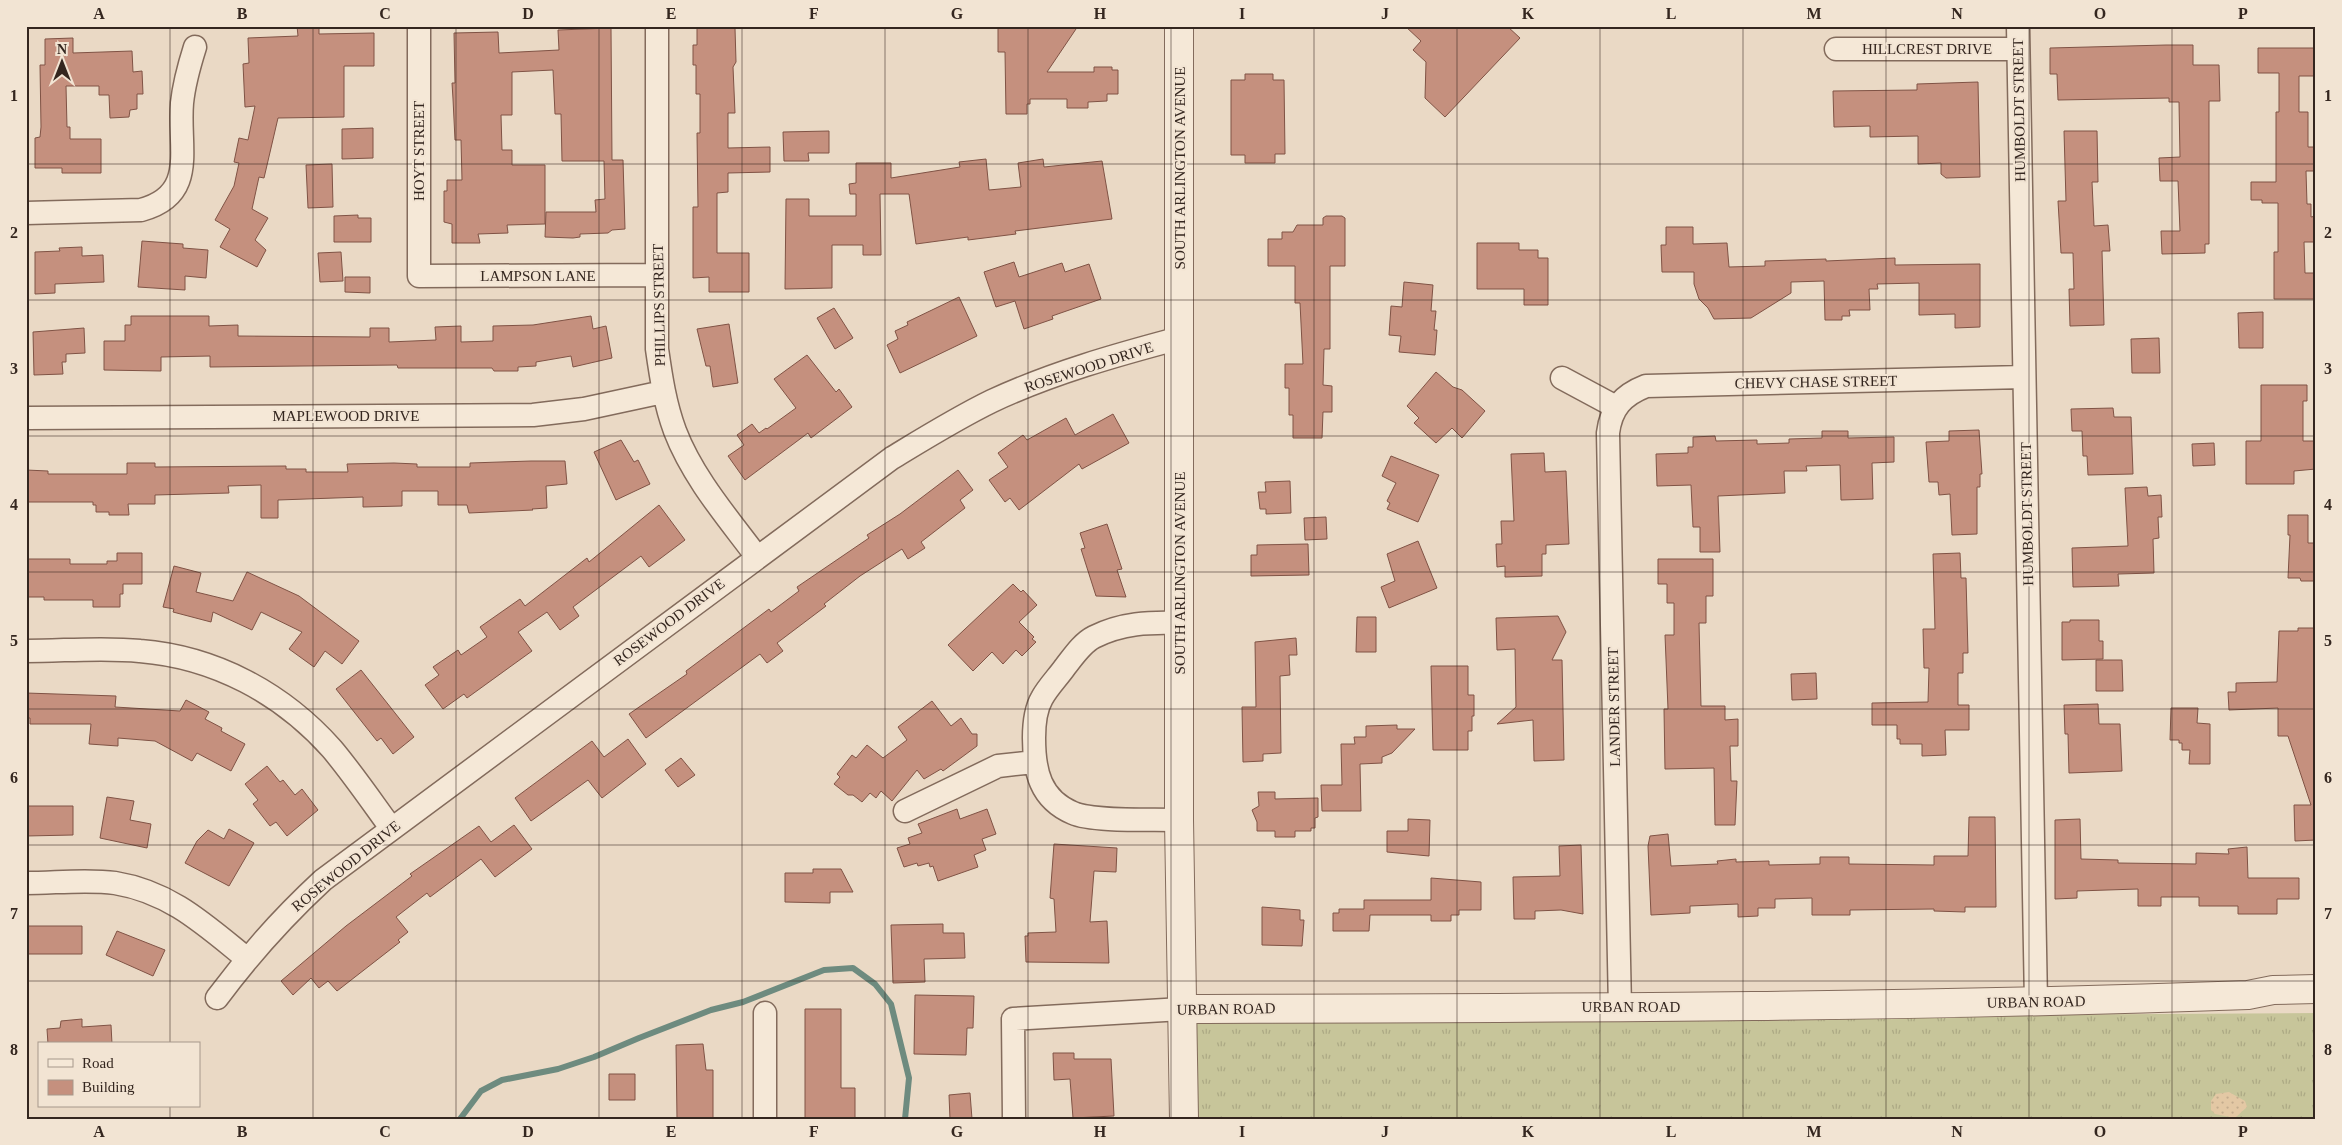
<svg xmlns="http://www.w3.org/2000/svg" width="2342" height="1145" font-family="'Times New Roman',serif">
<defs>
<pattern id="grass-tufts" width="24" height="20" patternUnits="userSpaceOnUse" patternTransform="scale(1.25)"><rect width="24" height="20" fill="#c7c59a"/><path d="M3 7l-1-3M5 7V3M7 7l1-3M15 17l-1-3M17 17v-4M19 17l1-3" fill="none" stroke="#aca984"/></pattern>
<pattern id="sand-dots" width="8" height="8" patternUnits="userSpaceOnUse" patternTransform="scale(1.25)"><rect width="8" height="8" fill="#e3c8a4"/><path d="M2 2h.1M6 6h.1" fill="none" stroke="#c3ac8d" stroke-width="1.8" stroke-linecap="round"/></pattern>
</defs>
<rect width="100%" height="100%" fill="#ead9c5"/>
<path fill="url(#grass-tufts)" d="M2316 1013V1119H1195V1020Z"/>
<path fill="url(#sand-dots)" d="M2229 1092 2245 1101 2247 1107 2235 1118 2215 1114 2211 1110V1101L2216 1094Z"/>
<g fill="none" stroke-linecap="round" stroke-linejoin="round">
<path stroke="#6e8b7f" stroke-width="6" d="M460 1119 481 1091 502 1080 558 1069 594 1057 639 1038 711 1010 743 1002 824 970 853 968 875 984 891 1004 909 1078 905 1119"/>
</g>
<path fill="#c5907e" stroke="#805345" d="M297 26H319V34L374 33V66H344V117L278 118 264 178 259 177 252 209 268 218 255 240 266 250 257 267 220 247 230 229 215 220 234 186 239 163 234 162 239 138 248 140 255 106 245 107 243 64 249 63 248 38 298 36Z
M1005 26H1078L1047 72H1094V67H1112V70H1118V94H1107V101L1088 102V108H1067V99H1030V104H1027V114H1006L1005 52H998V28Z
M1405 26H1507L1520 38 1445 117 1425 98 1426 62 1413 50 1421 41Z
M611 28 612 160H623L625 229 612 230 608 233 580 234V237L573 238 545 237 546 212H596L595 200 605 199 604 161H562L561 114H555L553 70 512 72V115H501L502 150H512V165H545V224L507 225 508 233 478 234 480 243H452V224L444 222V191H447V180H462L461 140H455L453 99 452 83H455L454 33 498 32 499 53 559 50 558 30Z
M697 28H735L736 62 733 67 735 113H728V148L770 147V172L728 173V192L717 193V253H749V292H709V277L693 278V207H698L697 133H700V94H696V65H693V45H697Z
M73 38V53L132 51 133 72 142 71 143 94H137V109L130 110 129 117 110 118 109 95H99V86H66L67 127H70V139H101V173H62V168H35V138L40 137 41 127 40 65H45V39Z
M2166 45H2193V65H2219L2220 101H2209V244H2205V253L2162 254 2161 231H2180L2178 181H2160L2159 158 2180 157 2179 102H2169V98L2058 100 2057 74H2050V48Z
M2258 48H2316V76H2299V112H2308V147H2316V171H2306L2307 204H2311V217L2316 216V242H2304L2305 273H2316V299H2274V252H2278V203H2262V200H2251V182H2276V112H2279V73H2258Z
M1245 74H1273V80H1284L1285 154H1275V163H1245V155H1231V80H1245Z
M1978 82 1980 177 1946 178 1941 174V163L1918 164V136L1870 137V126L1834 127 1833 91 1917 90V84Z
M373 128V158L342 159V129Z
M829 131V153H808L809 161H784L783 132Z
M2064 131H2097L2098 182H2092L2094 226 2108 225 2110 251H2102L2104 325 2070 326 2069 289H2074L2073 253H2061L2058 201H2066Z
M986 159 989 190 1021 187 1018 163 1043 159 1044 167 1102 161 1112 219 1015 231 1016 234 968 240V237L916 244 909 194H880L881 255H863V245H832V288L785 289 786 199H809V216H856V194H850L849 184 856 183V163H891V178L960 167 959 162Z
M332 164 333 207 308 208 306 165Z
M358 215V218H371V242H334V216Z
M1326 216H1342L1345 218V266H1330V349H1324L1323 385 1332 386V412H1323L1322 438H1293V415H1289V388H1285V364H1303L1300 303H1295V266H1268V239H1282V232H1293L1297 225H1323V218Z
M1666 227H1693V244L1727 243 1729 267 1765 266V261L1826 259V261L1895 258V265L1980 264V327L1955 328V314L1919 315V283L1877 284 1878 289H1869L1870 310H1849L1850 316H1842V320H1825L1824 281 1791 282V293L1751 318 1714 319 1708 308 1699 299 1694 284V272H1662L1661 245H1666Z
M142 241 183 244V248L208 250 206 278 185 276V290L138 287Z
M1477 243H1519V250H1538V258H1548V305H1524V289H1477Z
M82 247V256L103 255 104 282 55 284V293L35 294V252L60 251 59 248Z
M341 252 343 281 320 282 318 253Z
M1014 262 1019 277 1062 263 1065 272 1089 264 1101 299 1052 316 1053 319 1024 329 1015 301 996 307 984 272Z
M345 277H370V293L345 292Z
M1404 282 1433 285 1431 311H1436L1434 330H1437L1435 355 1399 352 1401 336 1389 335 1391 306 1402 307Z
M959 297 977 336 900 373 887 345 898 339 895 331 908 325 907 322Z
M834 308 853 338 835 349 817 318Z
M2263 312V348H2239L2238 313Z
M131 316H209V326L238 325V336L370 337V328H389V342L436 340 435 327 461 326V342L493 341V326L533 325 591 316 593 329 606 326 612 358 573 367 571 356 536 362V366L518 367V371H494L492 368H398L397 365 210 367V356L161 357V371L104 370V341H125V325H131Z
M729 324 738 383 713 387 710 366H706L697 329Z
M84 328 85 353 66 354V362H62L63 374 34 375 33 332Z
M2159 338 2160 373H2132L2131 339Z
M807 355 836 392 839 389 852 407 811 438 808 433 745 480 728 456 744 445 737 435 752 424 759 433 766 428 767 429 796 408 774 379Z
M1436 372 1453 387 1462 390 1485 411 1462 438 1452 428 1436 443 1414 423 1419 418 1407 406Z
M2261 385H2307V401H2303V441H2316V469L2294 471V484H2246V441H2261Z
M2113 408 2114 417H2131L2133 474 2088 475 2087 456H2083L2082 431H2072L2071 409Z
M1113 414 1129 443 1082 469 1079 464 1019 510 1010 498 1005 502 989 480 1008 467 998 453 1023 435 1027 440 1066 418 1075 435Z
M1979 430 1982 474H1980V487H1977V534L1952 535 1950 494 1939 495 1938 482H1929L1926 442 1949 441V431Z
M1822 431H1848V438L1894 437V462L1872 463 1873 499 1841 500 1840 465 1806 466 1807 471H1784L1785 493 1718 496 1720 552H1700V527H1693L1691 485 1657 486 1656 454 1688 453V447H1693V437L1715 436 1716 441 1757 440V444L1789 443V439L1822 438Z
M621 440 634 462 638 460 650 484 616 500 594 452Z
M2214 443 2215 465 2193 466 2192 444Z
M1544 453 1545 472 1566 471 1569 544 1546 545V554H1542V576L1505 577V566L1497 567 1496 544H1502L1501 521H1514L1511 454Z
M1391 456 1439 475 1418 522 1387 509 1390 503 1387 501 1396 483 1382 476Z
M531 461H565L567 484 546 486 547 508 532 509 533 510 469 513 467 505H438V491H402V506L363 507V497L278 500V518H261V485L228 486 229 493 155 495V504H128L129 515H109V512H96V505H93V502H26V470L48 471V474H127V463H155V467L286 466V469H306V472H348L347 464 394 463 417 464V467H470V463Z
M958 470 973 490 960 500 965 508 921 542 925 548 908 559 902 549 860 576 824 604 826 606 777 643 783 651 767 663 760 654 646 738 629 714 687 674 686 671 769 609 771 612 799 591 797 587 869 538 867 535 900 514Z
M1290 481 1291 513 1266 514V509H1260L1258 492H1266L1265 482Z
M2147 487 2148 496 2161 495 2162 517H2158L2159 538 2153 539 2154 573 2118 574 2119 586 2073 587 2072 548 2128 546 2125 488Z
M659 505 685 540 649 567 641 556 573 607 579 616 560 630 547 612 518 632 532 651 467 698 464 694 443 709 425 685 439 675 433 667 458 650 461 655 487 637 480 627 520 599 525 606 587 558 589 562Z
M2288 515H2308V543H2316V581H2301L2300 578H2288L2290 535H2288Z
M1326 517 1327 539 1305 540 1304 518Z
M1107 524 1122 569 1117 570 1126 597 1096 596 1081 549 1085 548 1080 533Z
M1418 541 1437 588 1389 608 1381 587 1395 581 1387 554Z
M1308 544 1309 575 1251 576V555H1257V545Z
M117 553H142V584H123V594H120V607H93V600H44V597H26V559H70V564H107V561H117Z
M1960 553 1961 578H1966L1968 653H1963V673H1958V705H1969V730H1945L1946 755 1922 756V744H1900V739H1897V725H1872V703L1928 702 1929 668H1924L1923 629H1935L1933 554Z
M1658 559H1713V596H1706V623H1699L1701 706H1725V720L1738 719V746H1730L1731 781H1737L1735 825H1715L1714 768 1665 769 1664 709H1668L1665 635H1674V603H1667V584H1658Z
M174 566 201 573 196 592 233 601 247 572 299 596 359 641 342 664 325 651 314 667 289 649 302 632 261 612 252 630 213 612 211 622 173 612 174 609 163 607Z
M1013 584 1021 592 1023 590 1037 605 1019 622 1034 637 1032 639 1036 642 1022 656 1016 650 1003 664 992 652 973 671 948 645Z
M1558 616 1566 632 1552 660H1562L1564 760 1534 761 1533 720 1497 724 1516 707 1515 649 1497 650 1496 618Z
M1357 617H1376V652H1356Z
M2070 620H2099V641H2103V659L2062 660V622H2070Z
M2298 628H2316V840L2295 841 2294 805H2311L2288 736H2278V708L2229 710 2228 692H2236V683L2277 682 2279 631H2298Z
M1296 638 1297 655H1289L1290 675 1280 676 1281 753 1263 754V761L1243 762 1242 707H1256L1255 642Z
M2096 660H2122L2123 691H2096Z
M1431 666H1468V695H1474V716H1472V731H1468V750H1433Z
M361 670 414 737 393 754 381 738 377 741 336 689Z
M1816 673 1817 699 1792 700 1791 674Z
M26 693 116 696 115 707 180 711 186 700 209 712 205 719 222 728 221 731 245 744 231 771 197 753 192 761 155 741 118 738V746L89 744 91 724H30V718H26Z
M932 701 951 726 961 718 972 734H977V746L943 771 941 769 924 779 917 770 892 801 881 791 876 798 870 793 862 802 853 795H848L834 784 840 777 837 774 852 755 856 758 867 745 883 758 907 740 898 727Z
M2098 704 2099 724H2120L2122 771 2069 773 2068 734H2065L2064 705Z
M2171 708H2198L2197 723 2210 724V764H2189L2190 750H2182V743H2179V740H2170Z
M1397 725V729H1415L1392 753 1382 757V763L1360 764 1361 811H1322L1321 785H1342L1341 744H1355L1354 737H1366V726Z
M628 739 646 764 602 798 588 780 531 821 515 798 592 741 604 757Z
M681 758 695 775 678 787 665 770Z
M267 766 280 782 283 780 295 795 302 789 318 810 287 836 276 822 270 826 253 804 258 800 245 784Z
M1258 792H1275V799L1318 798V817L1315 818V828H1311V831H1295V837H1275V831H1257V822L1252 810 1259 806Z
M107 797 134 801 130 820 151 824 147 848 100 838Z
M26 806H73V835L26 836Z
M957 809 960 819 987 809 996 834 982 839 986 850 974 855 978 867 938 881 933 866 930 867 929 863 918 866 917 863 904 867 897 848 910 844 908 838 922 833 918 824Z
M1969 817H1995L1996 907H1965V912L1934 911V909L1850 910V915H1812V898L1775 899V908H1758V916L1738 917V904L1690 906V913L1651 915 1648 846 1650 836 1668 834 1671 866 1718 864 1717 861 1736 859V862L1769 861V865L1820 864V857H1849V864L1934 865V856H1968Z
M1408 819 1430 820 1429 856 1387 852V831H1408Z
M2080 819 2081 859 2118 860V863L2196 864V853L2229 854 2228 849 2247 847 2248 878H2299V899H2277V914H2238V906H2199V897H2161V906H2138V889L2077 891V898L2055 899V820Z
M514 825 532 849 495 877 481 859 430 897 427 893 396 917 408 932 398 940 400 942 337 991 328 981 319 988 311 978 293 995 281 981 346 926 412 876 410 874 479 826 491 842Z
M229 829 254 843 229 886 185 863 197 841 208 830 224 839Z
M1054 844 1117 848 1116 872 1094 871 1090 922 1107 921 1109 963 1026 962 1025 936H1028V933L1056 932 1054 899 1050 898Z
M1581 845 1583 914 1561 910 1535 911V919H1514L1513 877 1560 876 1559 846Z
M813 869H841L853 892H830V903L785 902V873H813Z
M1431 878 1481 882V910H1459V915H1451V921H1431V915H1370L1369 931H1333V913H1339V909H1364V900H1431Z
M1262 907 1300 910V920H1304L1302 946 1262 945Z
M943 924V933H964L965 958 924 959 925 982 893 983 891 925Z
M26 926H82V954H28Z
M117 931 165 950 153 976 106 955Z
M915 995 974 996 973 1028H967L966 1055 914 1054Z
M805 1009H841V1088H855V1119H805Z
M82 1019V1027L111 1025 112 1044H48L47 1029 60 1028 61 1021Z
M703 1044 706 1070H713V1119H677L676 1045Z
M1053 1053H1074V1059H1111L1114 1116 1073 1118 1070 1079 1054 1080Z
M609 1074H635V1100H609Z
M970 1093 972 1119H950L949 1095Z"/>
<g fill="none" stroke-linecap="round" stroke-linejoin="round">
<g stroke="#836b5c" stroke-width="25">
<path id="minor" d="M419 26V276L657 275
M657 26V349C661 377 665 404 675 431 693 478 728 518 757 557
M2018 26 2036 1003
M1836 49H2018
M26 213 141 210C198 195 178 148 182 103 184 84 189 66 195 47
M1562 378 1616 407
M26 418 533 415 584 409 663 392
M1179 623C1149 622 1122 623 1094 637 1082 643 1073 657 1065 667 1058 677 1048 687 1042 698 1035 710 1034 724 1034 738 1034 771 1040 799 1073 813 1093 822 1154 819 1179 820
M26 651C64 651 103 647 140 651 215 657 282 693 332 749 353 774 372 802 391 828
M905 811 998 766 1034 762
M26 883C55 883 87 879 115 883 170 892 204 924 246 958
M217 998C249 955 283 917 323 880L892 458C925 438 957 418 992 401 1052 373 1116 355 1180 338
M1620 1008 1608 433C1611 408 1623 395 1646 386L2024 377
M765 1119V1013
M1014 1119 1013 1019 1182 1009"/>
</g>
<g stroke="#836b5c" stroke-width="30">
<path id="tertiary" d="M1179 26V820L1184 1119
M1182 1009C1537 1008 1893 1008 2248 995L2273 990 2316 989"/>
</g>
<use href="#minor" stroke="#f5e8d7" stroke-width="22"/>
<use href="#tertiary" stroke="#f5e8d7" stroke-width="28"/>
</g>
<path fill="none" stroke="#34261f" stroke-width="1" stroke-opacity="0.55" d="M170 26V1044M313 26V1119M456 26V1119M599 26V1119M742 26V1119M885 26V1119M1028 26V1119M1171 26V1119M1314 26V1119M1457 26V1119M1600 26V1119M1743 26V1119M1886 26V1119M2029 26V1119M2172 26V1119M26 164H2316M26 300H2316M26 436H2316M26 572H2316M26 709H2316M26 845H2316M26 981H2316M170 1106V1119"/>
<g text-anchor="middle" stroke-width="4" stroke-linejoin="round" paint-order="stroke">
<g font-size="15" fill="#34261f" stroke="#f2e4d3">
<text x="1927" y="54">HILLCREST DRIVE</text>
<text transform="translate(2019 110) rotate(-91)" y="5">HUMBOLDT STREET</text>
<text transform="translate(419 151) rotate(-90)" y="5">HOYT STREET</text>
<text transform="translate(1180 168) rotate(-90)" y="5">SOUTH ARLINGTON AVENUE</text>
<text x="538" y="281">LAMPSON LANE</text>
<text transform="translate(659 305) rotate(-91)" y="5">PHILLIPS STREET</text>
<text transform="translate(1089 367) rotate(-18)" y="5">ROSEWOOD DRIVE</text>
<text transform="translate(1816 382) rotate(-1)" y="5">CHEVY CHASE STREET</text>
<text x="346" y="421">MAPLEWOOD DRIVE</text>
<text transform="translate(2027 514) rotate(-91)" y="5">HUMBOLDT STREET</text>
<text transform="translate(1180 573) rotate(-90)" y="5">SOUTH ARLINGTON AVENUE</text>
<text transform="translate(669 622) rotate(-37)" y="5">ROSEWOOD DRIVE</text>
<text transform="translate(1614 707) rotate(-91)" y="5">LANDER STREET</text>
<text transform="translate(346 866) rotate(-39)" y="5">ROSEWOOD DRIVE</text>
<text transform="translate(2036 1002) rotate(-1)" y="5">URBAN ROAD</text>
<text x="1631" y="1012">URBAN ROAD</text>
<text transform="translate(1226 1009) rotate(-1)" y="5">URBAN ROAD</text>
</g>
</g>
<rect width="2342" height="1145" fill="none" stroke="#f2e4d3" stroke-width="55"/>
<rect x="38" y="1042" width="162" height="65" fill="#f2e4d3" stroke="#a6988b"/>
<rect x="48" y="1059" width="25" height="8" fill="#f5e8d7" stroke="#a6988b"/>
<text x="82" y="1068" font-size="15" fill="#34261f">Road</text>
<rect x="48" y="1080" width="25" height="15" fill="#c5907e" stroke="#a6988b"/>
<text x="82" y="1092" font-size="15" fill="#34261f">Building</text>
<g transform="translate(62 62)" stroke="#f2e4d3" stroke-width="4" paint-order="stroke">
<path d="M0-4L9 19L0 12L-9 19Z" fill="#34261f"/>
<text y="-8" font-size="14" font-weight="bold" text-anchor="middle" fill="#34261f">N</text>
</g>
<rect x="28" y="28" width="2286" height="1090" fill="none" stroke="#34261f" stroke-width="2"/>
<g font-size="16" text-anchor="middle" font-weight="bold" fill="#34261f">
<text x="99" y="19">A</text>
<text x="242" y="19">B</text>
<text x="385" y="19">C</text>
<text x="528" y="19">D</text>
<text x="671" y="19">E</text>
<text x="814" y="19">F</text>
<text x="957" y="19">G</text>
<text x="1100" y="19">H</text>
<text x="1242" y="19">I</text>
<text x="1385" y="19">J</text>
<text x="1528" y="19">K</text>
<text x="1671" y="19">L</text>
<text x="1814" y="19">M</text>
<text x="1957" y="19">N</text>
<text x="2100" y="19">O</text>
<text x="2243" y="19">P</text>
<text x="14" y="101">1</text>
<text x="2328" y="101">1</text>
<text x="14" y="238">2</text>
<text x="2328" y="238">2</text>
<text x="14" y="374">3</text>
<text x="2328" y="374">3</text>
<text x="14" y="510">4</text>
<text x="2328" y="510">4</text>
<text x="14" y="646">5</text>
<text x="2328" y="646">5</text>
<text x="14" y="783">6</text>
<text x="2328" y="783">6</text>
<text x="14" y="919">7</text>
<text x="2328" y="919">7</text>
<text x="14" y="1055">8</text>
<text x="2328" y="1055">8</text>
<text x="99" y="1137">A</text>
<text x="242" y="1137">B</text>
<text x="385" y="1137">C</text>
<text x="528" y="1137">D</text>
<text x="671" y="1137">E</text>
<text x="814" y="1137">F</text>
<text x="957" y="1137">G</text>
<text x="1100" y="1137">H</text>
<text x="1242" y="1137">I</text>
<text x="1385" y="1137">J</text>
<text x="1528" y="1137">K</text>
<text x="1671" y="1137">L</text>
<text x="1814" y="1137">M</text>
<text x="1957" y="1137">N</text>
<text x="2100" y="1137">O</text>
<text x="2243" y="1137">P</text>
</g>
</svg>
